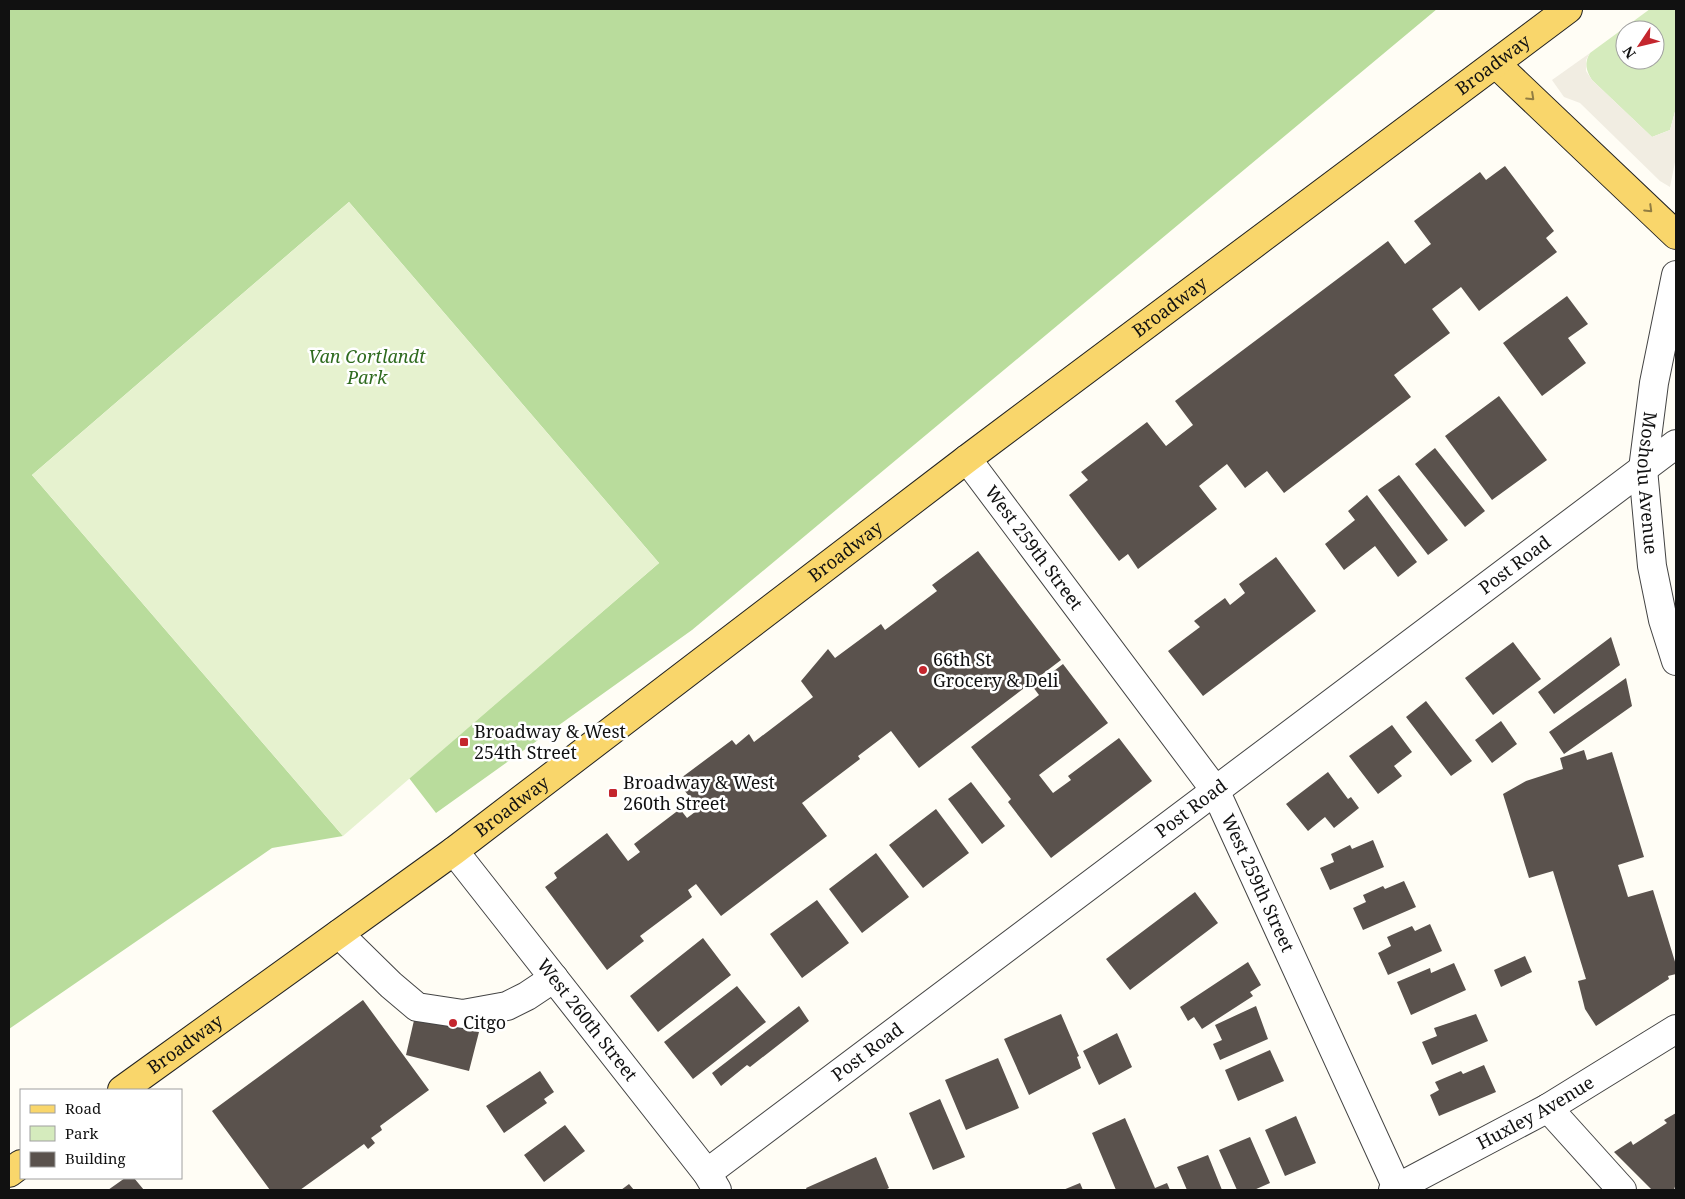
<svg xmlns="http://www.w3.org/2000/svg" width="1685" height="1199" font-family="'Noto Serif',serif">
<rect width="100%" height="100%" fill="#fffdf5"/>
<path fill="#d5ebbd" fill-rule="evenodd" d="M1650 9H1676V108L1670 130 1652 137 1592 80C1586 70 1584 63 1590 53ZM1625 30H1655V60H1625Z"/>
<path fill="#b9dc9c" d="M9 9H1437L692 630 436 813 409 778 659 563 349 202 32 475 343 836 272 848 9 1029Z"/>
<path fill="#e6f2cf" d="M349 202 659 563 343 836 32 475Z"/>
<path fill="#f1ede2" d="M1590 53 1586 60V71L1592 80 1652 137 1670 130 1676 108V157L1670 187 1660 181 1580 103 1564 97 1552 80Z"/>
<path fill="#5a524d" d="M1505 166 1554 231 1546 238 1557 252 1479 311 1461 287 1432 309 1450 333 1394 375 1411 397 1284 493 1267 471 1245 488 1227 464 1199 486 1217 509 1138 569 1128 554 1119 561 1069 495 1088 480 1081 472 1147 422 1166 446 1193 425 1175 401 1388 241 1405 264 1431 244 1414 221 1480 172 1486 180Z
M1567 296 1588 324 1568 338 1586 363 1542 396 1503 343Z
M1499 396 1547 460 1492 500 1445 436Z
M1435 448 1485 511 1465 527 1415 464Z
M1399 475 1448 540 1428 555 1378 490Z
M1367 495 1417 562 1398 577 1375 546 1344 570 1325 544 1355 520 1348 511Z
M978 551 1061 660 919 768 891 731 858 756 860 759 802 803 827 836 721 916 696 884 688 890 692 897 640 936 644 941 607 970 545 887 557 878 554 873 607 833 628 861 640 852 634 844 680 809 687 818 699 809 677 781 732 740 736 745 749 734 754 742 813 697 801 681 828 649 835 658 881 624 885 630 937 591 932 585Z
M1276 557 1316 611 1203 696 1168 651 1200 627 1194 621 1210 609 1225 598 1230 605 1245 593 1239 584Z
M1611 637 1620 665 1554 714 1538 692Z
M1513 642 1541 679 1493 715 1465 678Z
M1063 664 1108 723 1039 775 1053 793 1071 780 1068 776 1119 738 1152 781 1051 858 1008 802 1011 799 971 747 1039 695 1033 687Z
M1626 678 1632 706 1564 754 1549 732Z
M1426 701 1472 761 1451 776 1406 717Z
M1501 721 1517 744 1492 763 1475 740Z
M1392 725 1412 752 1394 766 1402 776 1378 794 1349 756Z
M1584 750 1587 760 1612 752 1644 857 1618 865 1628 897 1653 890 1676 965V974L1668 976 1669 979 1596 1026 1585 1009 1578 981 1586 979 1553 871 1529 878 1503 794 1526 781 1563 769 1560 758Z
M1328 772 1348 799 1351 797 1359 808 1334 828 1325 817 1308 831 1286 804Z
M971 782 1005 826 982 844 948 799Z
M936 809 969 853 923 888 889 845Z
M1373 840 1384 867 1330 890 1320 868 1334 862 1331 854 1350 845 1352 849Z
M876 853 909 897 862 933 829 889Z
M1404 881 1416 907 1363 930 1353 908 1366 902 1363 895 1383 886 1385 889Z
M1195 892 1218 923 1130 990 1106 959Z
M817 900 849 943 802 978 770 934Z
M1430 924 1442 951 1388 975 1378 953 1391 946 1387 937 1412 926 1415 931Z
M703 938 731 975 658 1032 630 996Z
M1525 956 1532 972 1501 987 1494 970Z
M1248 962 1261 985 1250 992 1253 996 1202 1029 1194 1017 1188 1021 1180 1007Z
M1454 963 1466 990 1411 1015 1397 982 1430 968 1431 973Z
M737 986 766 1022 693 1079 664 1042Z
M363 1000 429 1090 380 1126 382 1130 371 1138 375 1143 368 1149 364 1144 300 1190H270L212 1111Z
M799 1006 809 1021 750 1067 747 1065 721 1086 712 1073Z
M1256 1006 1268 1039 1220 1060 1213 1044 1222 1040 1215 1025Z
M1061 1014 1079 1056 1077 1057 1081 1068 1029 1095 1004 1039Z
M1476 1014 1488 1041 1432 1065 1422 1042 1437 1036 1434 1028Z
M415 1016 479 1032 469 1071 406 1055Z
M1117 1033 1132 1067 1099 1085 1083 1051Z
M1270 1050 1284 1081 1238 1101 1225 1070Z
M998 1058 1019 1108 966 1130 945 1080Z
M1484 1065 1496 1092 1439 1116 1430 1095 1439 1090 1435 1082 1461 1071 1463 1074Z
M540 1071 554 1092 544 1099 547 1103 504 1133 486 1106Z
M940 1099 965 1157 933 1170 909 1113Z
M1676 1113V1183L1674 1190H1652L1614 1152 1631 1141 1633 1145 1667 1123 1664 1120Z
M1296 1116 1316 1163 1285 1176 1265 1130Z
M1125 1118 1155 1188 1167 1183 1170 1190H1116L1092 1133Z
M565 1125 585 1151 544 1182 524 1155Z
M1250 1137 1270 1183 1254 1190H1237L1219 1150Z
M1208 1155 1222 1190H1187L1177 1167Z
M876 1157 889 1188 885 1190H807L806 1188Z
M125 1178H134L144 1190H108Z
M1080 1183 1083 1190H1063Z
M629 1184 634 1190H621Z"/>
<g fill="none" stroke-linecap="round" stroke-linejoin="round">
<g stroke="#444" stroke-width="30">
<g id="minor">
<path id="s1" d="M1676 275 1654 383 1643 469 1652 566 1663 620 1676 661"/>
<path id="s2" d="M967 459 1215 790 1398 1190"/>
<path id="s3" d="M454 851 707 1173 717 1190"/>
<path d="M339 934 391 985 417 1007 463 1014 507 1006 527 996 554 978"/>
<path d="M1548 1108 1622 1190"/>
<path id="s4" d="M707 1173 1676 444"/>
<path id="s5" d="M1393 1190 1548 1108 1676 1029"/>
</g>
</g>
<g stroke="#222" stroke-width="30">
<g id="major">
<path d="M1496 64 1676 235"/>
<path id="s6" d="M122 1090 454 851 967 459 1568 9"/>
<path d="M9 1173 21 1164"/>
</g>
</g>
<use href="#minor" stroke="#fff" stroke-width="28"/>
<use href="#major" stroke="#f9d66b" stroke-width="28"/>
</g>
<defs><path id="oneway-chevron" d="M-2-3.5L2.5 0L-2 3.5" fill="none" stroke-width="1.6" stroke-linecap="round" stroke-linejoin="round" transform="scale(1.25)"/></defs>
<g stroke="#917d42">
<use href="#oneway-chevron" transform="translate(1531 97) rotate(43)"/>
<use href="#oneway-chevron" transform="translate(1649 209) rotate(44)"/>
</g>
<g fill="#c4262e" stroke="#fff" stroke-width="2">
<circle cx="923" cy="670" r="5"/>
<rect x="459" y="737" width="10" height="10" rx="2.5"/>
<rect x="608" y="788" width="10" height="10" rx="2.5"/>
<circle cx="453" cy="1023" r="5"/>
</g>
<g text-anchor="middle" stroke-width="5" stroke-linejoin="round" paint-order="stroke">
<g font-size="18" fill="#111" stroke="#fff">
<text dy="6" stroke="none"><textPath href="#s6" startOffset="1712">Broadway</textPath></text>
<text dy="6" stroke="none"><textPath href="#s6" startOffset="1308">Broadway</textPath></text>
<text dy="6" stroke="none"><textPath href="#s1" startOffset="211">Mosholu Avenue</textPath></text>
<text dy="6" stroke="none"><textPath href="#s2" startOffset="111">West 259th Street</textPath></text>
<text dy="6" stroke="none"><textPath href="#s6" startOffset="902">Broadway</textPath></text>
<text dy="6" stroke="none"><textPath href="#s4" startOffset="1011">Post Road</textPath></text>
<text dy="6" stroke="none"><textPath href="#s6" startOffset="482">Broadway</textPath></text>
<text dy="6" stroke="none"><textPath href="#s4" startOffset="606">Post Road</textPath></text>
<text dy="6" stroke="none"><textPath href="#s2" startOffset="516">West 259th Street</textPath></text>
<text dy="6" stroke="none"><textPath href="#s3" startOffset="215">West 260th Street</textPath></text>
<text dy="6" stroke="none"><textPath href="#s6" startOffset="78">Broadway</textPath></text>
<text dy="6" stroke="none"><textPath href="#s4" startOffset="201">Post Road</textPath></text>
<text dy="6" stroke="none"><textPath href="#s5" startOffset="162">Huxley Avenue</textPath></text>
</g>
<g font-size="18" font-style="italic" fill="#2f6b1f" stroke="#fff">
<text x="367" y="363">Van Cortlandt<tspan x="367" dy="21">Park</tspan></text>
</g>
<g font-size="18" fill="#111" stroke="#fff" text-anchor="start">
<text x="933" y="666">66th St<tspan x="933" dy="21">Grocery &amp; Deli</tspan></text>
<text x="474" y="738">Broadway &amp; West<tspan x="474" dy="21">254th Street</tspan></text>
<text x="623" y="789">Broadway &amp; West<tspan x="623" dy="21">260th Street</tspan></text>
<text x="463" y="1029">Citgo</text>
</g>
</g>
<rect width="1685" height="1199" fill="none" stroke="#111111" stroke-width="20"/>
<rect x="20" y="1089" width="162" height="90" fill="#ffffff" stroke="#a0a0a0"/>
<rect x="30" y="1105" width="25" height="8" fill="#f9d66b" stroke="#a0a0a0"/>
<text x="65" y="1114" font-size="15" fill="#111111">Road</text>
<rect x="30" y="1126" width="25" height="15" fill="#d5ebbd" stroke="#a0a0a0"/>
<text x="65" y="1139" font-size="15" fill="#111111">Park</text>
<rect x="30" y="1152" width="25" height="15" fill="#5a524d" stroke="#a0a0a0"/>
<text x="65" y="1164" font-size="15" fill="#111111">Building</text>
<g transform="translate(1640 45) rotate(235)"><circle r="24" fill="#ffffff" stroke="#a0a0a0"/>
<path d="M0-4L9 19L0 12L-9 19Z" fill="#c4262e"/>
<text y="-8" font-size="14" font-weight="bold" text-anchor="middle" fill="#111111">N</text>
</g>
</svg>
